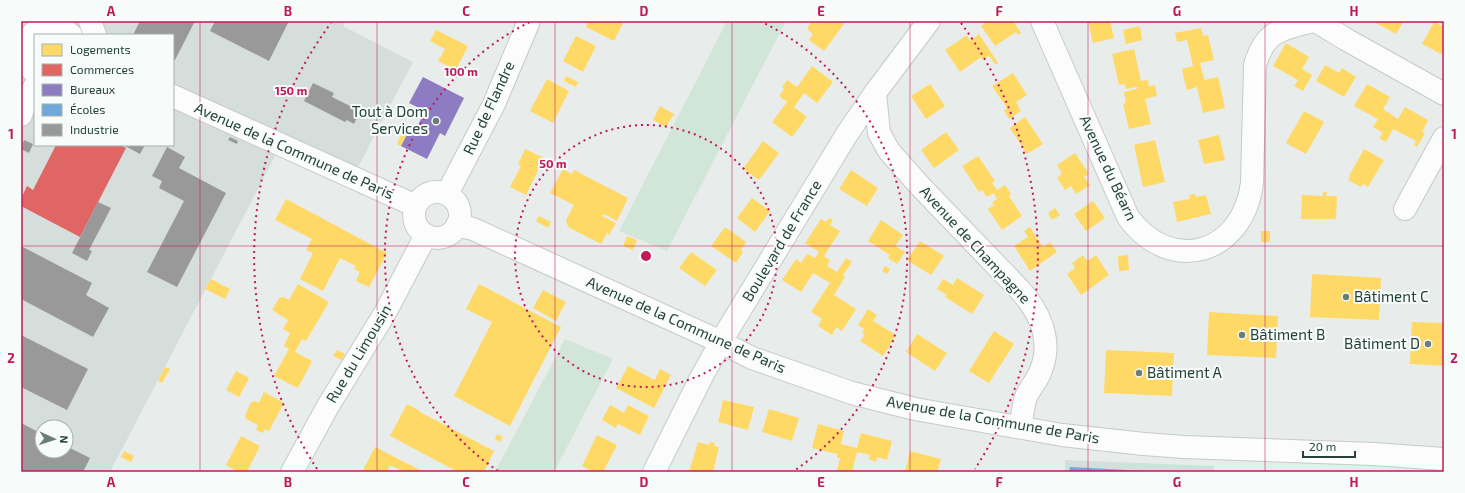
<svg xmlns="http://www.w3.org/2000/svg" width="1465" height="493" font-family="'Exo 2',sans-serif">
<rect width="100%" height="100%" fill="#e8edeb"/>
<path fill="#d6dedb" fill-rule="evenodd" d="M21 21H346L343 26 413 62 354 175 282 143 110 472H21ZM35 35H173V145H35ZM42 427H66V451H42Z
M1065 460 1214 466V472H1065Z"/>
<path fill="#d1e6d8" d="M727 21H786L667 251 619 231Z
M565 339 613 359 554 472H495Z"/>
<path fill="#ffd966" d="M588 21H624L614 41 586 27Z
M812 21 816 24 818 21H841L844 24 824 51 809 40 813 34 807 29Z
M988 21H1013L1021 33 1018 35 1016 32 995 46 981 26Z
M1088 21H1110L1114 38 1093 43Z
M1372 21H1404L1396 34Z
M1434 22 1444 27V49L1441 54 1422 44Z
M1140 26 1142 40 1126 44 1123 30Z
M1201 28 1203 36 1208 35 1214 60 1200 63 1203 75 1205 80 1218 77 1225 108 1203 113 1197 87 1187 90 1184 79 1182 69 1193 66 1187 40 1177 42 1175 33Z
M436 30 468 46 456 70 438 61 445 49 430 41Z
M979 34 998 63 996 65 989 56 983 60 981 57 960 72 945 50 967 35 970 41Z
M576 36 596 46 583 72 563 61Z
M1286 43 1309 57 1302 69 1312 75 1303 91 1294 86 1298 80 1273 66Z
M1134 49 1141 81 1148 80 1149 87 1155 85 1157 96 1145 99 1151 124 1129 129 1123 104 1126 103 1124 92 1137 89V87L1126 89 1125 84 1119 85 1112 54Z
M1325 65 1339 73 1342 68 1356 77 1344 97 1316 81Z
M812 66 833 82 817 103 804 93 794 107 807 117 792 137 772 122 787 102 779 96 784 89 782 87 787 80 797 87Z
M1013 73 1027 95 1016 102 1021 111 1009 119 1004 110 1007 108 992 86Z
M566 76 578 82 576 87 564 81Z
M547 79 569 91 553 123 530 111Z
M930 84 945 106 926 119 911 96Z
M1367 84 1390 97 1383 109 1398 119 1405 107 1428 120 1422 132 1425 133 1417 147 1414 145 1416 141 1393 129 1386 142 1379 138 1383 133 1373 127 1378 119 1354 106Z
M660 106 674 114 666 127 653 120Z
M1304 111 1324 122 1306 154 1286 143Z
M1025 117 1043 144 1027 154 1010 128Z
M404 128 409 131 401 146 397 144Z
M946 132 959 150 934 168 921 150Z
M1219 135 1225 160 1204 164 1198 140Z
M1155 140 1165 182 1143 187 1134 145Z
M763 141 779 153 759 180 743 169Z
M525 149 544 158 526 195 510 187 521 166 518 164Z
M1364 149 1384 160 1368 187 1363 184 1361 187 1348 180 1350 177 1349 176Z
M1075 153 1089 174 1084 177 1090 185 1076 194 1071 186 1065 190 1057 178 1062 174 1057 165Z
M978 156 995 181 992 183 997 190 1005 185 1011 194 1009 196 1022 216 1002 230 988 209 994 205 992 202 997 199 994 193 987 197 982 190 979 192 962 166Z
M563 169 572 174 574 170 628 198 617 221 604 214 602 216 616 223 609 235 607 233 601 244 568 227 566 220 574 205 550 193Z
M851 170 878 188 867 206 839 189Z
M1323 192H1327L1326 196H1337L1336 219H1301L1302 195 1323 196Z
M1195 194 1196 197 1206 195 1211 214 1177 222 1173 202 1190 199 1189 195Z
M752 198 770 211 755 232 737 218Z
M286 199 387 253 369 287 356 281 360 272 354 269 356 266 340 258 323 291 300 279 313 253 306 250 312 239 275 220Z
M1093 201 1105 218 1086 231 1074 214Z
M1055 208 1060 215 1052 220 1048 213Z
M539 216 551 222 548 228 536 221Z
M829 218 833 220 830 225 840 231 824 256 830 260 827 266 837 272 846 258 852 262 843 275 845 277 834 295 856 309 842 331 836 327 832 335 818 326 822 319 811 312 830 283 813 273 801 292 782 280 796 259 801 263 807 254 815 258 819 252 805 243 821 219 826 222Z
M881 220 903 235 895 246 905 252 897 264 888 258 890 255 868 241Z
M725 227 746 242 741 250 743 252 736 263 711 246Z
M1030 227 1043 247 1050 242 1057 252 1030 271 1014 246 1028 237 1024 231Z
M1261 231H1270V242H1261Z
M627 236 637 240 633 250 623 246Z
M920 241 944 256 931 275 907 260Z
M691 252 717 270 705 286 679 268Z
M1083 255 1087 261 1096 255 1109 275 1081 295 1067 274 1075 268 1072 263Z
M1128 255 1129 270 1119 271 1118 256Z
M885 266 890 269 887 274 882 271Z
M1312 274 1381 278 1379 320 1310 317Z
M957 278 984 295 972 314 945 297 947 295 937 289 943 279 953 285Z
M211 279 230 289 225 299 205 289Z
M298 284 329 302 306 341 302 339 295 352 312 361 298 388 274 376 289 349 284 346 290 333 283 329 288 320 272 310 279 298 283 297 289 300Z
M479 284 561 327 510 426 454 396 492 322 466 309Z
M543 290 566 302 556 321 533 308Z
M868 309 877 315 873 321 896 335 883 356 860 341 865 335 862 333 864 329 858 325Z
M1209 312 1278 316 1276 358 1207 355Z
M1412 322 1444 323V366L1410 364Z
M994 331 1014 344 989 383 969 371Z
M917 334 947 353 935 371 906 352Z
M337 350 345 354 342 360 333 356Z
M1106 350 1174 353 1172 396 1104 393Z
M628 366 655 380 660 369 671 375 654 408 616 388Z
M165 367 170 369 162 383 158 381Z
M236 371 249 378 239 397 226 390Z
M264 392 284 403 269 431 265 429 263 433 256 430 258 425 246 419 245 415 251 402 255 401 259 403Z
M723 400 754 407 748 430 718 422Z
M407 404 420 411V412L494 451 484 472H458L390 436Z
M610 405 624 413 628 405 649 416 640 435 618 424 616 428 602 420Z
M769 409 799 418 792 441 762 432Z
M818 424 844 431 841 444 857 448 861 433 892 441 887 460 877 457 876 462 869 459 870 455 857 452 852 472 837 470 840 458H837V454L812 448Z
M497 434 503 437 500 442 495 439Z
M597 435 617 445 603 472H593L582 466Z
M241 436 260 446 247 472H238L226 465Z
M698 442 709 445 710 442 715 443 714 446 719 447 713 472H689Z
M375 447 420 470 419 472H404L390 465 387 472H362Z
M124 451 134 456 131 462 121 457Z
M910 451 941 459 937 472H905Z"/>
<path fill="#e06666" d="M56 145H120L126 148 80 237 21 206V199L27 186 33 190Z"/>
<path fill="#8e7cc3" d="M423 77 464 98 445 136 440 133 427 159 401 146 409 131 414 133 425 111 409 103Z"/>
<path fill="#6fa8dc" d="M1070 467 1145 471V472H1069Z"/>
<path fill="#999" d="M140 21H195L175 60 173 59V35H133Z
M215 21H289L269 61 210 31Z
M313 83 334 93 332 97 360 111 354 124 347 120 345 122 304 101Z
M230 137 238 141 237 144 228 140Z
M24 140 33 144 29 153 21 149Z
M123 145H145L140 154Z
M167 147 185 157 179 168 226 193 177 287 147 272 184 201 159 188 162 181 152 176Z
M98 202 111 208 89 250 92 251 87 261 72 253Z
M21 246 92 283 86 295 109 308 93 337 21 299Z
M21 335 88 369 67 410 21 387Z
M21 423 42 434V451H66V446L90 458 83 472H21Z"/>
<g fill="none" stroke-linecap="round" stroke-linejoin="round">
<g stroke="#c5cac8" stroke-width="24">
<path id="minor" d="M90 21 95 35
M1042 21 1128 217C1171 276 1243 254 1252 183L1255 65C1265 30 1282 29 1313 21
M1316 21 1347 40 1444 94
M35 72C8 54 38 6 71 35
M875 93 879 133 889 151 920 186 1019 289C1039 311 1053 340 1041 370 1038 380 1030 387 1026 397 1023 406 1022 417 1020 427
M173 96 416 206
M21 115 25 103 35 86
M414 215a23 23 0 1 1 46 0a23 23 0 1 1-46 0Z
M447 194 494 104 529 21
M1405 209 1444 138
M457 225 473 229 721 342 752 358 852 393 915 409 1062 435 1144 444 1184 447 1373 454 1444 459
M292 472 328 406 385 313 426 235
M654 472 702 376 726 333 847 134 875 93 929 21"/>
</g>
<use href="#minor" stroke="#fcfcfc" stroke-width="22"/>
</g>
<path fill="none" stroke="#c2185b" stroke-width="1" stroke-opacity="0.55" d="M200 21V472M377 21V472M555 21V472M732 21V472M910 21V472M1088 21V472M1265 21V472M21 246H1444"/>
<g fill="none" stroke="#c2185b" stroke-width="2" stroke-dasharray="2 4">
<circle cx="646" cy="256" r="131"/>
<path d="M498 471A261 261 0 0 1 532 21M760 21A261 261 0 0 1 794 471"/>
<path d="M317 469A392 392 0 0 1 331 23M961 23A392 392 0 0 1 975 469"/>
</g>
<g fill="#697e78" stroke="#f7fbf9" stroke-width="1.5">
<circle cx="436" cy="121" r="4"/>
<circle cx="1346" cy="297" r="4"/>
<circle cx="1242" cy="335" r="4"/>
<circle cx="1428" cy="344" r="4"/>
<circle cx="1139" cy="373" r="4"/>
</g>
<g text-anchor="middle" stroke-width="4" stroke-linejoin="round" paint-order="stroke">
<g font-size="15" fill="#24423a" stroke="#f7fbf9">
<text transform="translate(489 108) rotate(-65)" y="5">Rue de Flandre</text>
<text transform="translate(294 151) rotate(24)" y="5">Avenue de la Commune de Paris</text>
<text transform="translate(1108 168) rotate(65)" y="5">Avenue du Béarn</text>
<text transform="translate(782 241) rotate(-59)" y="5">Boulevard de France</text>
<text transform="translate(975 245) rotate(47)" y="5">Avenue de Champagne</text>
<text transform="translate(686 325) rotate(24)" y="5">Avenue de la Commune de Paris</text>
<text transform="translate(359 354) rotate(-59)" y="5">Rue du Limousin</text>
<text transform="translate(993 420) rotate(10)" y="5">Avenue de la Commune de Paris</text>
</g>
<g font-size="15" fill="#24423a" stroke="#f7fbf9" text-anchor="start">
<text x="428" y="117" text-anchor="end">Tout à Dom<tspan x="428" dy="17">Services</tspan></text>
<text x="1354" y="302">Bâtiment C</text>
<text x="1250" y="340">Bâtiment B</text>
<text x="1420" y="349" text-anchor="end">Bâtiment D</text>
<text x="1147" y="378">Bâtiment A</text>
</g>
</g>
<circle cx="646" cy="256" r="6" fill="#c2185b" stroke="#f7fbf9" stroke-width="2"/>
<g font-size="12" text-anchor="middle" font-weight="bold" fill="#c2185b" stroke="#f7fbf9" stroke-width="4" stroke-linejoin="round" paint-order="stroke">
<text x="461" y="76">100 m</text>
<text x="291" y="95">150 m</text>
<text x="553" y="168">50 m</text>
</g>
<rect width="1465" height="493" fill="none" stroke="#f7fbf9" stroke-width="44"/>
<rect x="34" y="34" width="140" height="112" fill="#f7fbf9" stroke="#a3b1ad"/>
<rect x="42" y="44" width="20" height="12" fill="#ffd966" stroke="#a3b1ad"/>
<text x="70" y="54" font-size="12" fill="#24423a">Logements</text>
<rect x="42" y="64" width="20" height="12" fill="#e06666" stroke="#a3b1ad"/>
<text x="70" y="74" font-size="12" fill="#24423a">Commerces</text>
<rect x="42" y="84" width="20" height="12" fill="#8e7cc3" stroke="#a3b1ad"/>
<text x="70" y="94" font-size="12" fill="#24423a">Bureaux</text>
<rect x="42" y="104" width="20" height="12" fill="#6fa8dc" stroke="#a3b1ad"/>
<text x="70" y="114" font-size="12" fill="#24423a">Écoles</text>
<rect x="42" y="124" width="20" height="12" fill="#999999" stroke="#a3b1ad"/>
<text x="70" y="134" font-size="12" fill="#24423a">Industrie</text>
<g transform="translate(54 439) rotate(93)"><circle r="19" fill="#f7fbf9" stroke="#a3b1ad"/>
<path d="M0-3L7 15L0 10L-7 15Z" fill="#697e78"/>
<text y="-6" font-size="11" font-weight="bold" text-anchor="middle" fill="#24423a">N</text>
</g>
<path d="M1303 451v6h52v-6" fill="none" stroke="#24423a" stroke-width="2"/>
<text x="1309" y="451" font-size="12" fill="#24423a" stroke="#f7fbf9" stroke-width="3" paint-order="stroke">20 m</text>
<rect x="22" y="22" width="1421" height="449" fill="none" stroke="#c2185b" stroke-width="1.5"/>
<g font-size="13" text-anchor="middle" font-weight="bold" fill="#c2185b">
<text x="111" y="16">A</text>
<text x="288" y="16">B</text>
<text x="466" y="16">C</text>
<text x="644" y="16">D</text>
<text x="821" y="16">E</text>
<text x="999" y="16">F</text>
<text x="1177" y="16">G</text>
<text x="1354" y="16">H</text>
<text x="11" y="139">1</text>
<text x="1454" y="139">1</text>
<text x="11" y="363">2</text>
<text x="1454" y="363">2</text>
<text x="111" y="487">A</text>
<text x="288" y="487">B</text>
<text x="466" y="487">C</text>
<text x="644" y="487">D</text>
<text x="821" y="487">E</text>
<text x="999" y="487">F</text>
<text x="1177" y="487">G</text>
<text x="1354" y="487">H</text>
</g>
</svg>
